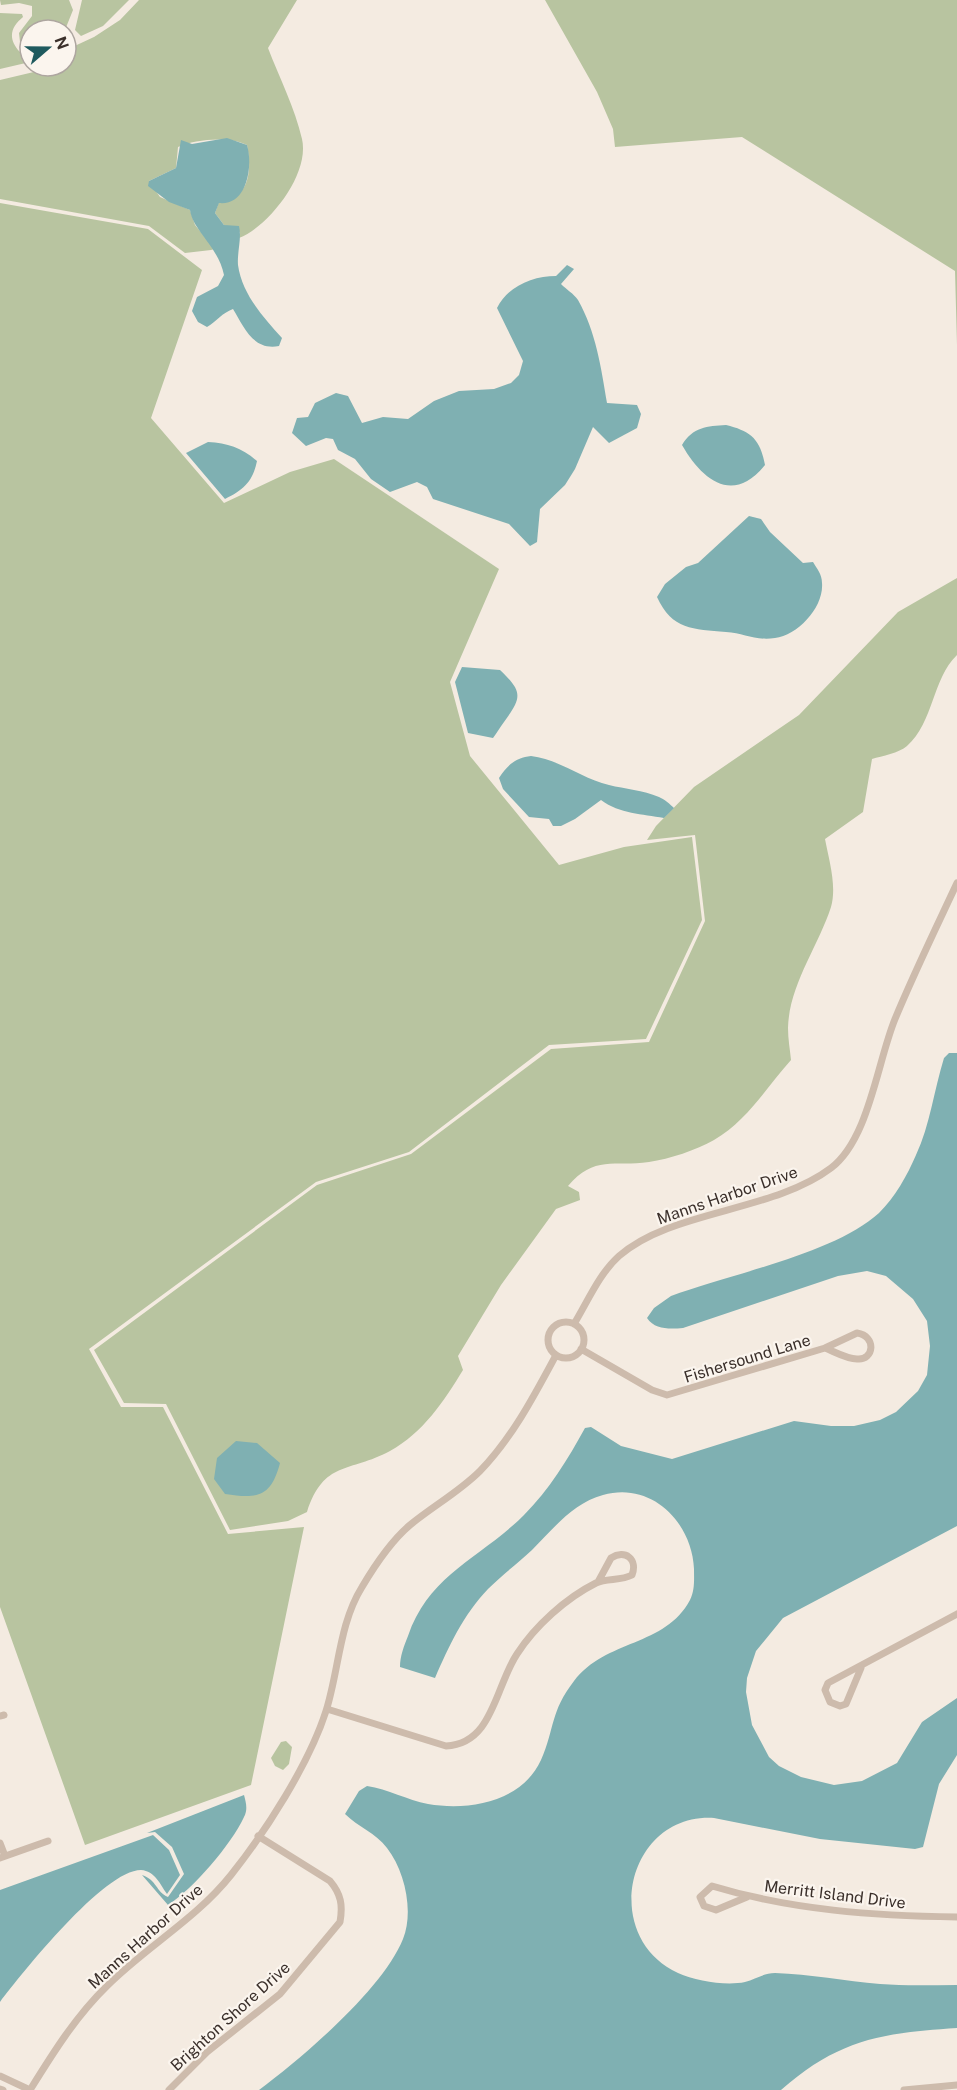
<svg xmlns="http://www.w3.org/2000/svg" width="957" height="2090" font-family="'Public Sans',sans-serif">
<rect width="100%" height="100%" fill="#f4ebe1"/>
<path fill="#b8c4a0" d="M0 0H69L73 10 65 30H30V41L24 45 20 42 19 33 32 16V6L19 3 1 5Z
M82 0H129L103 26 81 36 75 30Z
M139 0H297L268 48C279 77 295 108 302 139 310 174 269 226 239 238L240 232 224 225 215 213 219 202C250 198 252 171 247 145 229 136 196 139 178 147L176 168 149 181 160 197 190 210 195 225 215 249 211 250 185 253 149 226 0 199V80L38 71 46 66H66V50L94 37 120 20Z
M545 0H957V345L955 271 742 137 615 147 613 129 597 92Z
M0 13 22 14 23 17C11 27 7 38 20 52L30 47V62L0 69Z
M0 203 148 229 202 270 151 418 224 503 290 472 334 459 499 569 450 682 470 756 559 865 624 847 692 837 702 920 646 1039 549 1045 409 1152 316 1182 89 1349 121 1407H163L228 1534 304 1527 251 1785 85 1845 0 1607Z
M957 578V655C932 679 934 722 907 746 899 753 882 756 872 759L863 812 825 839C829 860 837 886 831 907 818 947 789 985 788 1028 788 1039 790 1050 791 1060 766 1088 747 1121 714 1140 696 1150 670 1159 649 1162 614 1167 594 1155 568 1186L579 1192 580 1200 556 1209 501 1285 458 1356 463 1370C444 1401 423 1433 390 1451 349 1473 324 1460 307 1512L288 1521 230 1530 166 1404 124 1403 94 1350 317 1185 411 1154 551 1049 649 1042 705 921 695 835 647 840 656 826 694 787 799 715 898 612Z
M286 1741 292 1747 289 1764 283 1770 275 1766 271 1758 281 1742Z"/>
<path fill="#7fb0b2" d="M227 138 247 145C253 164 248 206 219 203L215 213 224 225 239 226C242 238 237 252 238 265 242 294 263 317 282 338L279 346C253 351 244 327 233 309 222 313 217 321 207 327L198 322 192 311 197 297 218 286 224 275C218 246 193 231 190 210L169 202 148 186 149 181 176 168 181 140 192 144Z
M567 265 574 269 561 284C566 289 574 294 578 300 596 332 601 367 607 403L637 405 641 414 637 428 609 443 593 427 575 469 565 485 540 509 537 542 530 546 509 524 433 499 427 487 417 482 390 492 371 479 355 459 338 450 333 439 326 438 306 446 292 433 297 418 308 417 315 403 336 393 348 396 362 423 383 417 408 419 434 401 459 391 494 389 511 383 519 375 523 361 497 308C508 286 533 276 556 276Z
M726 425C750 431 760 438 765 465 733 505 702 480 682 445 693 427 707 426 726 425Z
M208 442C228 443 242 448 257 461 253 481 244 490 225 499L186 453Z
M749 516 761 519 770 532 803 563 813 562C817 569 822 574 822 583 824 607 798 635 775 638 755 641 744 633 726 632 693 629 672 630 657 597L665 584 686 567 698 563Z
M462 667 500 670C523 692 522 697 504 722 500 727 497 733 493 738L468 733 455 682Z
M531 756C559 759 582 779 609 785 625 789 643 790 659 797 664 799 670 804 674 808L664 818C642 814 620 814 601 800L575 819 561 826H553L549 819 529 817 503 789 499 778C508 764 516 758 531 756Z
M949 1053H957V1526L783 1618 756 1651 747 1678 746 1692 752 1725 769 1757 779 1766 801 1777 834 1785 862 1781 897 1763 922 1722 957 1698V1755L939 1784 923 1847 915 1849 820 1839 714 1818C627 1813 599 1936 678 1973 696 1981 726 1986 745 1982 756 1979 764 1973 775 1973 810 1974 845 1981 880 1984 905 1986 931 1985 957 1985V2028C882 2033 839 2039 781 2090H259C302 2058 383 1989 403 1939 414 1912 405 1871 387 1848 376 1833 358 1827 345 1814L359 1791 367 1786C388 1789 407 1800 428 1804 469 1811 522 1802 541 1760 555 1728 550 1712 574 1681 606 1639 665 1647 690 1600 695 1590 694 1579 694 1569 692 1522 651 1481 603 1495 573 1503 553 1529 532 1550 518 1563 502 1575 488 1589 463 1615 449 1646 435 1678L400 1667C400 1656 404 1646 408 1636 429 1574 481 1558 524 1515 549 1490 568 1459 585 1428L591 1427 621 1446 672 1459 794 1421 831 1426H854L880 1420 896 1412 918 1391 927 1375 930 1346 927 1321 913 1299 886 1276 867 1271 838 1276 683 1328C670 1329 655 1330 647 1318L654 1308 671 1296C730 1274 834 1254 879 1213 895 1197 907 1176 916 1155 930 1125 934 1090 944 1058Z
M236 1441 257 1443 280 1463C271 1497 258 1499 225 1494L214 1479 217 1458Z
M244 1795C246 1803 248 1809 244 1817 231 1845 193 1889 168 1905L142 1875C157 1880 156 1892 168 1897L184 1874 172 1847 155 1832 147 1833Z
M153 1835 169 1850 180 1875 167 1894C160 1884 155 1871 141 1870 104 1870 22 1973 0 2002V1890Z"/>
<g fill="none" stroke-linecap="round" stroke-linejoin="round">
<path stroke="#cdbbac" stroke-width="7" d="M548 1340a18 18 0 1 1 36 0a18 18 0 1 1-36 0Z
M574 1324C588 1301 599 1274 619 1256 671 1210 773 1212 831 1168 869 1139 877 1063 895 1019 914 973 936 928 957 883
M581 1349 652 1390 667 1395 825 1348 857 1333C877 1336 874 1361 857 1359 847 1359 835 1352 825 1348
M861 1668 846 1704 840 1706 830 1702 825 1690 828 1683 957 1614
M327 1709 446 1746C493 1744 495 1687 517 1654 535 1626 566 1598 596 1583 607 1578 621 1581 632 1575 638 1559 625 1549 611 1558L598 1582
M0 1716 4 1715
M0 1843 5 1856
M0 1858 48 1841
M747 1897 716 1910 704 1906 700 1897 712 1886C791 1910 875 1916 957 1917
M0 2076 30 2090C53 2053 76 2016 107 1986 146 1947 196 1919 231 1875 266 1831 309 1764 326 1711 339 1670 339 1624 362 1587 375 1565 391 1541 410 1525 433 1506 459 1492 480 1471 512 1438 534 1396 556 1355
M0 2089 3 2090
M169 2090 207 2052 280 1994 340 1922C343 1905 341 1894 330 1881L258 1836
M904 2090 957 2085"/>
</g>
<g text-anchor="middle" stroke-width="4.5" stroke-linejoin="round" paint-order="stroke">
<g font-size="16" fill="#3b302b" stroke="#fbf5ee">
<text transform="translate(727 1195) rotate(-19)" y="6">Manns Harbor Drive</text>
<text transform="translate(747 1358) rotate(-17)" y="6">Fishersound Lane</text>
<text transform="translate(835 1894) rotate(7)" y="6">Merritt Island Drive</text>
<text transform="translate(145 1936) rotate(-42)" y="6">Manns Harbor Drive</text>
<text transform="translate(230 2016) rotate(-42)" y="6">Brighton Shore Drive</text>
</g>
</g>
<g transform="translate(48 48) rotate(70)"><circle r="28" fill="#fbf5ee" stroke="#aea6a0" stroke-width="1.5"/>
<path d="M0-4.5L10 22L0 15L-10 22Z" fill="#1f5a5e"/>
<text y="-9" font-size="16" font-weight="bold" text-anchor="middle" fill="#3b302b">N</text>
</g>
</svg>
